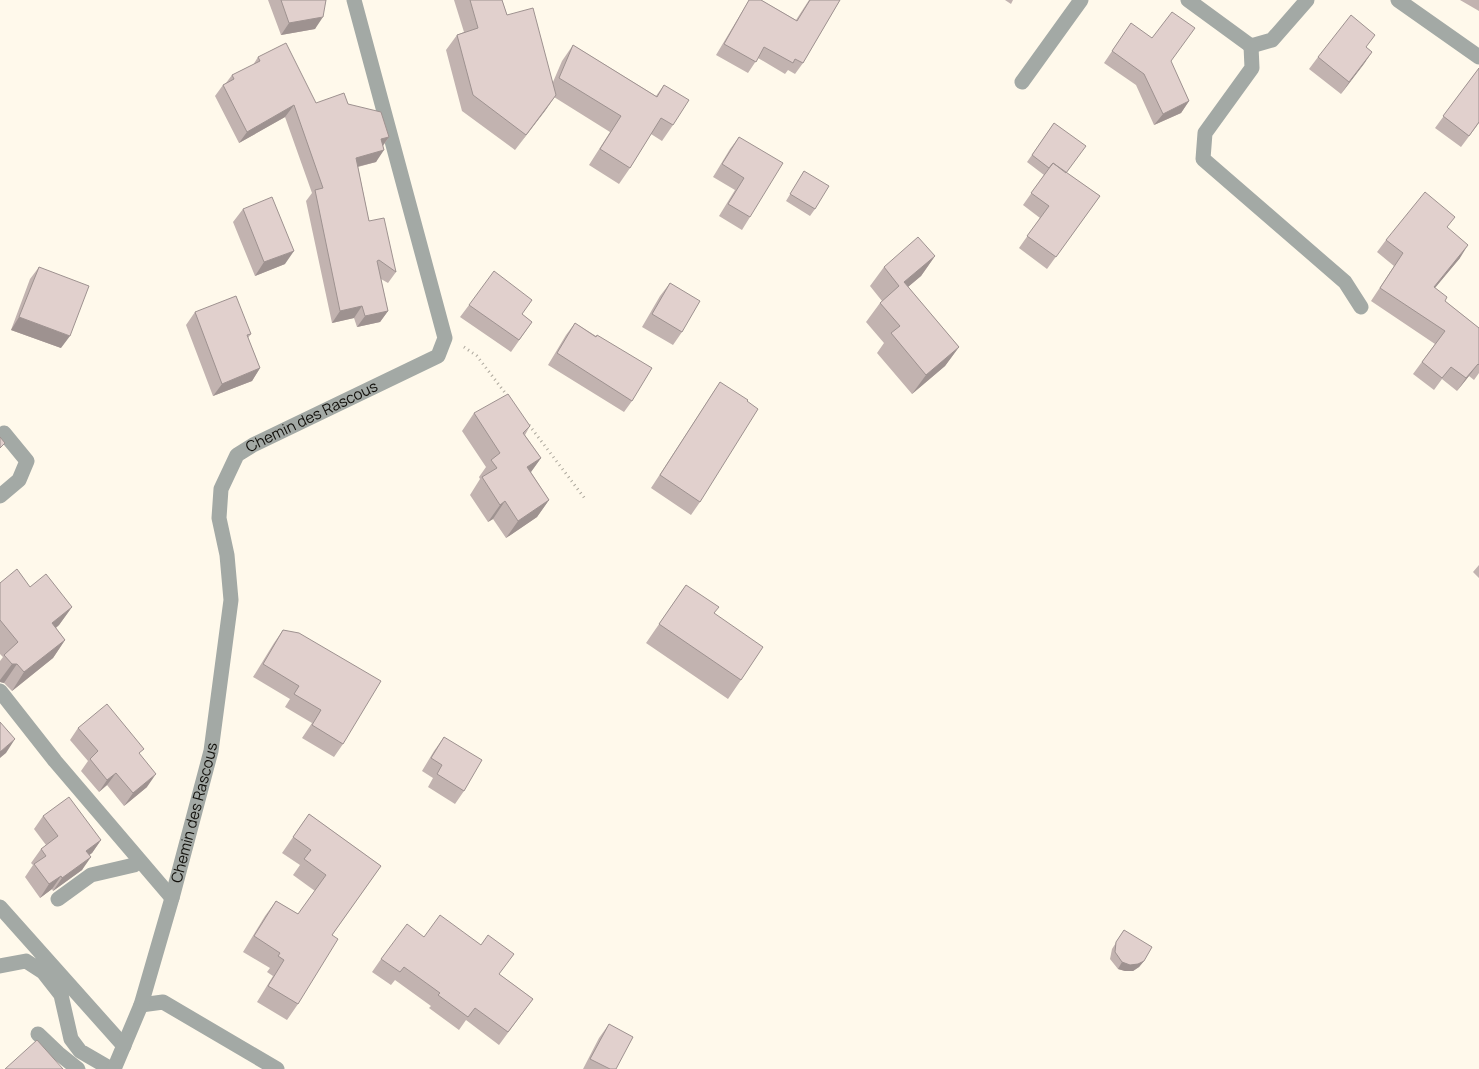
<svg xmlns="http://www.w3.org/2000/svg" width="1479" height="1069" font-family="Manrope,sans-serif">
<rect width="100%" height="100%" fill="#fff9eb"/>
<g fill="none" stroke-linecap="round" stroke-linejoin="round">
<path stroke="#ada89d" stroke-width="3" stroke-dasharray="1 4" stroke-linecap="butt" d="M464 347 477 356 509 398
M529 425 586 500"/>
<path stroke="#a3a9a5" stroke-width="15" d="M1251 46 1252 68 1205 133 1203 159 1345 282 1361 307
M1022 82 1081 0
M0 496 19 480 27 461 4 433
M0 691 55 761 172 898
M58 899 91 875 134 865 140 861
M0 907 124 1046
M0 966 26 961 43 972 61 995 71 1039 80 1051 111 1069
M141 1005 163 1002 277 1069
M38 1034 58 1053 78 1069"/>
<g stroke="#a3a9a5" stroke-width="15">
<path d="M1188 0 1251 46 1272 40 1307 0"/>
<path d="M1398 0 1479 57"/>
<path id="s1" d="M114 1069 141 1005 172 898 211 751 231 600 227 555 219 518 221 489 237 455 253 445 438 356 445 338 354 0"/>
</g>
</g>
<path fill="#c2b3b0" d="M268 0H326L315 29 281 35Z
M454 0H502L507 15 553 82 562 61 573 45 656 96 664 85 673 125 662 141 651 134 630 168 619 184 589 165 610 132 554 97 515 150 462 111 446 50 457 35 464 32Z
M749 0H761L796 20 809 0H840L803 63 795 74 788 70 785 74 758 58 748 73 716 55Z
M1005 0H1013L1011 4Z
M1460 0H1479V11Z
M1131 23 1171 62 1189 101 1181 113 1154 125 1136 85 1104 63Z
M1366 47 1372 52 1341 94 1309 69 1318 57Z
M258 57 316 103 348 104 389 137 383 146 376 162 358 167 369 221 396 272 388 283 381 279 388 311 380 322 357 327 354 318 332 323 306 201 312 193 285 117 239 143 215 96 223 85 226 83 232 75 253 65Z
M1479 68V123L1461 147 1435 128Z
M1054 123 1067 173 1100 196 1047 269 1019 248 1040 218 1023 205 1044 175 1027 162Z
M739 137 750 217 742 230 719 216 735 190 713 177 730 149Z
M804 171 815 209 810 216 786 201Z
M243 209 285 264 255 276 233 222Z
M1448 228 1460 258 1434 288 1445 301 1479 328V373L1474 380 1469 376 1457 391 1442 379 1434 390 1413 374 1435 344 1371 301 1394 266 1377 252 1386 240Z
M935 256 921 276 908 287 959 347 945 366 912 394 877 353 884 343 866 322 880 303 882 301 870 286 884 267Z
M39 267 61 348 11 330 30 279Z
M670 283 682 332 673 345 642 327 660 296Z
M469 305 522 314 532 322 511 352 460 317Z
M195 312 251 334 248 338 260 368 252 381 213 396 186 325Z
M575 323 596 336 632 401 624 412 548 365 566 335Z
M720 382 700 502 691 515 651 488Z
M474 413 530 426 525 435 541 458 531 472 549 500 537 517 506 538 493 519 488 522 470 495 480 479 479 477 486 467 462 431Z
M1479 565V578L1473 572Z
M0 583 30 587 72 607 59 625 56 628 65 640 53 658 12 691 4 683 0 682V661L3 657 0 654Z
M686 585 714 613 741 680 728 699 646 643Z
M283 630 343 744 334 757 302 738 312 723 285 707 290 699 253 677 274 643Z
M78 728 140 755 147 787 124 806 107 785 99 792 81 771 88 761 70 740Z
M444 737 464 791 455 804 428 787 433 778 422 771 434 751Z
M309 814 381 866 332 935 298 1004 287 1020 257 1002 273 976 267 972 270 968 243 952 265 916 276 901 298 914 315 891 293 875 300 865 282 853Z
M43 816 101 840 92 853 89 855 82 870 53 891 52 889 40 898 25 877 33 865 31 863 41 849 46 845 34 829Z
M1124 930 1144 961 1139 967 1133 971H1125L1118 969 1110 959 1112 949Z
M424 937 499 974 533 999 499 1045 466 1020 459 1030 429 1008 431 1006 395 980 391 985 372 972 381 959Z
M609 1024 616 1069H583L599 1038Z"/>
<path fill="#9e9290" d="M323 17 315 29 281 35 289 23Z
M1372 52 1364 64 1341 94 1349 82Z
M556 95 545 111 515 150 526 135Z
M1189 101 1181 113 1154 125 1163 114Z
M294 105 285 117 239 143 247 132Z
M389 137 381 148V139Z
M384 150 376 162 348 169 356 158Z
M1468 245 1460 258 1425 300 1434 287Z
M294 251 285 264 255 276 264 262Z
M935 256 921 276 890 302 904 282Z
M362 306 354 318 332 323 340 311Z
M388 311 380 322 357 327 365 316Z
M19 317 70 336 61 348 11 330Z
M959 347 945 366 912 394 926 375Z
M1478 364 1469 376 1457 391 1466 378Z
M260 368 252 381 213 396 222 384Z
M541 458 528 476 527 467Z
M549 500 537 517 506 538 518 521Z
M505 501 493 519 488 522 500 505Z
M72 607 59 625 39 641 52 623Z
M65 640 53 658 12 691 24 672Z
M12 664H17L4 683 0 682V680Z
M15 739 6 753 0 758V752Z
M116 773 107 785 99 792 107 780Z
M156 774 147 787 124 806 133 793Z
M101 840 92 853 77 864 86 851Z
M91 857 82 870 53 891 62 878Z
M61 876 52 889 40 898 49 884Z
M1144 961 1139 967 1133 971H1125L1118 969 1122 962Z"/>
<path fill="#e1d0cd" stroke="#9e9290" d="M281 0H326L323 17 289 23Z
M470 0H502L507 15 533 8 556 95 526 135 473 95 457 35 478 28Z
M749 0H761L797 21 810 0H840L803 63 795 59 793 63 764 47 756 62 724 44Z
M1172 12 1195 28 1171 61 1189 101 1163 114 1144 74 1112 51 1131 23 1152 38Z
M1351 15 1375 35 1366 47 1372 52 1349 82 1318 57Z
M286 43 316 103 344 93 348 104 381 112 389 137 381 139 384 150 356 158 369 221 384 218 396 272 379 260 377 261 388 311 365 316 362 306 340 311 315 190 323 188 294 105 247 132 223 85 234 79 232 75 260 61 258 57Z
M573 45 657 97 664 85 689 100 673 125 661 118 630 168 600 149 621 116 559 78Z
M1479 68V122L1469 136 1443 116Z
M1054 123 1086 146 1066 173 1053 163 1049 168 1032 155Z
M739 137 783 163 750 217 728 204 744 178 722 164Z
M1053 163 1100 196 1056 257 1027 236 1049 206 1031 193Z
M804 171 829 186 815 209 790 194Z
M1425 192 1455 217 1447 227 1468 245 1434 287 1447 297 1445 301 1479 328V365L1478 364 1466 378 1451 367 1442 378 1422 362 1445 331 1380 288 1403 253 1386 240Z
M272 197 294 251 264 262 243 209Z
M918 237 935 256 904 282 959 347 926 375 891 333 900 326 880 303 899 286 884 267Z
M39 267 89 286 70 336 19 317Z
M494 271 532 300 522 314 532 322 519 340 469 305Z
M670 283 700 301 682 332 652 314Z
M236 296 251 334 247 335 260 368 222 384 195 312Z
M575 323 596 337 597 335 652 368 632 401 557 353Z
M720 382 748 400 747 401 758 409 700 502 660 475Z
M508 394 530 426 523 433 541 458 527 467 549 500 518 521 505 501 500 505 482 477 497 468 491 460 500 453 474 413Z
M0 437 5 443 0 448Z
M17 569 30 587 46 574 72 607 52 623 65 640 24 672 17 664H12L4 655 18 642 0 620V583Z
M686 585 719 607 714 613 763 647 741 680 659 624Z
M283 630 299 633 381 681 343 744 312 725 321 710 294 694 299 686 263 664Z
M107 704 144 749 139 753 156 774 133 793 116 773 107 780 90 759 98 751 78 728Z
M0 722 15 739 0 752Z
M444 737 482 760 464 791 437 774 442 765 431 758Z
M69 797 101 840 86 851 91 857 62 878 61 876 49 884 34 864 46 856 41 849 58 836 43 816Z
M309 814 381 866 332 935 338 939 298 1004 268 986 284 960 278 956 280 953 254 936 276 901 298 914 326 875 304 859 311 850 293 837Z
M440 915 481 945 488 935 514 954 499 974 533 999 508 1032 475 1008 468 1017 438 995 440 993 404 967 400 972 381 959 407 924 424 937Z
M1124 930 1152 947 1144 961 1138 964 1130 965 1122 962 1115 952 1116 942Z
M609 1024 633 1037 616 1069H610L590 1059Z
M37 1040 63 1069H5Z"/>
<g text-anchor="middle" stroke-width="4.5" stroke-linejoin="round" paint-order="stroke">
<g font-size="15" fill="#110f0a" stroke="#fff">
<text dy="5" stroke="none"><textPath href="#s1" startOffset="719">Chemin des Rascous</textPath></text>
<text dy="5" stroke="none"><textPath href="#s1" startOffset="269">Chemin des Rascous</textPath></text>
</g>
</g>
</svg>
